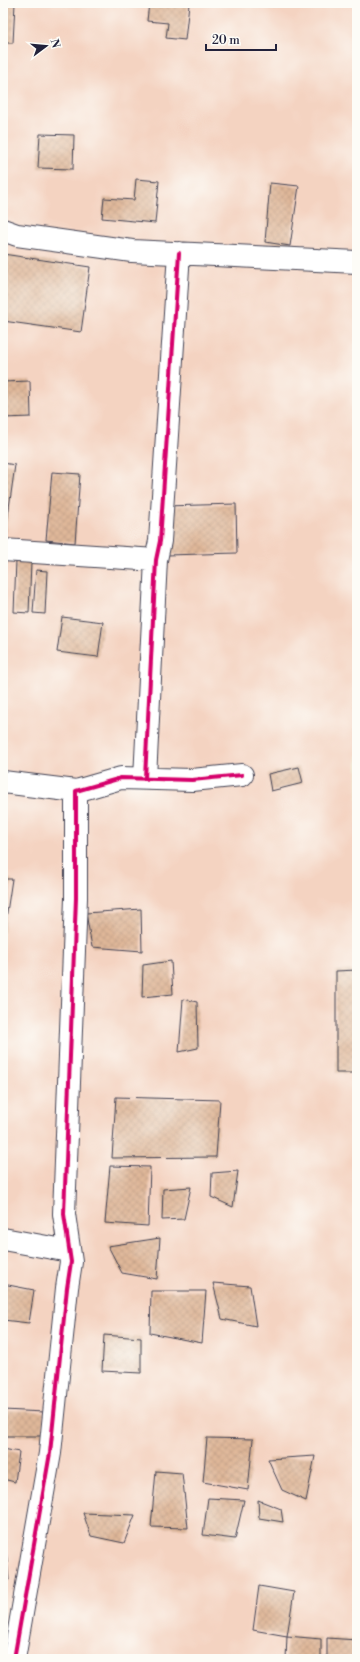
<svg xmlns="http://www.w3.org/2000/svg" width="360" height="1662" font-family="'Libre Bodoni',serif">
<defs>
<pattern id="building-cross-hatch" width="8" height="8" patternUnits="userSpaceOnUse"><rect width="8" height="8" fill="#dfb799"/><path d="M0 0l8 8M0 8l8-8" fill="none" stroke="#bf9d85"/></pattern>
</defs>
<rect width="100%" height="100%" fill="#fdfcf7"/>
<filter id="ink" filterUnits="userSpaceOnUse"><feTurbulence type="fractalNoise" baseFrequency=".025" numOctaves="2"/><feDisplacementMap in="SourceGraphic" scale="8" xChannelSelector="R" yChannelSelector="G"/><feConvolveMatrix kernelMatrix="1 2 1 2 8 2 1 2 1" color-interpolation-filters="sRGB"/></filter>
<filter id="wash" filterUnits="userSpaceOnUse"><feTurbulence type="fractalNoise" baseFrequency=".012" numOctaves="4" result="noise"/><feDisplacementMap in="SourceGraphic" scale="16" xChannelSelector="R" yChannelSelector="G"/><feGaussianBlur stdDeviation="0.9" result="paint"/><feColorMatrix in="noise" values="0 0 0 0 0 0 0 0 0 0 0 0 0 0 0 0 0 1.4 0 .05"/><feComposite in="paint" operator="in"/></filter>
<g filter="url(#wash)">
<rect width="100%" height="100%" fill="#eeead0"/>
<path fill="#f4d3c1" d="M3 3H357V1659H3Z"/>
<g id="blocks">
<path fill="url(#building-cross-hatch)" d="M3 3H15L13 43H3Z
M149 3 189 4 185 40 166 38 168 23 147 21Z
M40 134 74 135 73 169 38 168Z
M136 179 159 181 155 223 102 218 104 198 134 200Z
M270 183 299 186 290 246 265 242Z
M3 254 90 267 81 332 3 321Z
M30 381 31 417 3 418V382Z
M3 463 15 465 5 537 3 536Z
M52 472 80 474 75 543 46 540Z
M236 504 237 553 167 555 165 506Z
M16 561 31 562 29 613 14 612Z
M36 570 47 571 45 614 33 613Z
M62 617 103 622 98 657 57 652Z
M299 767 303 783 271 791 268 774Z
M3 879H12L4 932H3Z
M354 906H357V920H356Z
M141 909 142 951 92 947 86 913Z
M171 961 173 994 142 997 143 965Z
M357 970V1073H336V971Z
M183 999 197 1002 198 1048 179 1052Z
M116 1097 220 1100 216 1157 112 1158Z
M110 1166 150 1167 148 1226 105 1223Z
M238 1171 233 1207 211 1197 212 1173Z
M191 1187 184 1219 162 1220 163 1189Z
M160 1238 157 1279 122 1273 108 1246Z
M213 1283 250 1286 256 1326 222 1319Z
M3 1284 34 1290 29 1323 3 1320Z
M151 1291H206L202 1343 150 1333Z
M104 1335 141 1338V1373L102 1371Z
M3 1410 44 1412 43 1436H3Z
M207 1438 253 1439 248 1490 203 1482Z
M3 1449 19 1452 15 1482 3 1479Z
M315 1456 306 1501 282 1490 268 1459Z
M156 1471 182 1473 188 1528 151 1527Z
M208 1498 244 1500 235 1539 203 1535Z
M258 1500 281 1509 283 1522 259 1518Z
M83 1513 135 1515 124 1543 91 1536Z
M6 1549 9 1580 3 1581V1550Z
M259 1586 294 1592 287 1636 253 1630Z
M287 1636 321 1639V1659H286Z
M327 1638 357 1640 355 1659H327Z"/>
</g>
</g>
<g filter="url(#ink)">
<use href="#blocks" fill-opacity="0" stroke="#414051" stroke-width="1"/>
<g fill="none" stroke-linecap="round" stroke-linejoin="round">
<g stroke="#414051" stroke-width="24">
<path id="minor" d="M3 230 17 235 132 251 357 262
M3 550 156 560
M145 778 156 560 160 541 179 253
M3 782 76 791
M3 1239 69 1251
M14 1659 50 1453 67 1288 71 1262 64 1214 76 898V791L121 778 192 780 242 775"/>
</g>
<use href="#minor" stroke="#fff" stroke-width="22"/>
<g stroke="#fdfcf7" stroke-width="6">
<path id="cycleway" d="M145 778 156 560 160 541 179 253
M14 1659 50 1453 67 1288 71 1262 64 1214 76 898V791L121 778 192 780 242 775"/>
</g>
<use href="#cycleway" stroke="#d6006c" stroke-width="4"/>
</g>
</g>
<rect width="360" height="1662" fill="none" stroke="#fdfcf7" stroke-width="16"/>
<g transform="translate(46 46) rotate(74)" stroke="#fdfcf7" stroke-width="3" paint-order="stroke">
<path d="M0-3L7 15L0 10L-7 15Z" fill="#22223b"/>
<text y="-6" font-size="11" font-weight="bold" text-anchor="middle" fill="#22223b">N</text>
</g>
<path d="M206 44v6h70v-6" fill="none" stroke="#22223b" stroke-width="2"/>
<text x="212" y="44" font-size="12" fill="#22223b" stroke="#fdfcf7" stroke-width="3" paint-order="stroke">20 m</text>
</svg>
